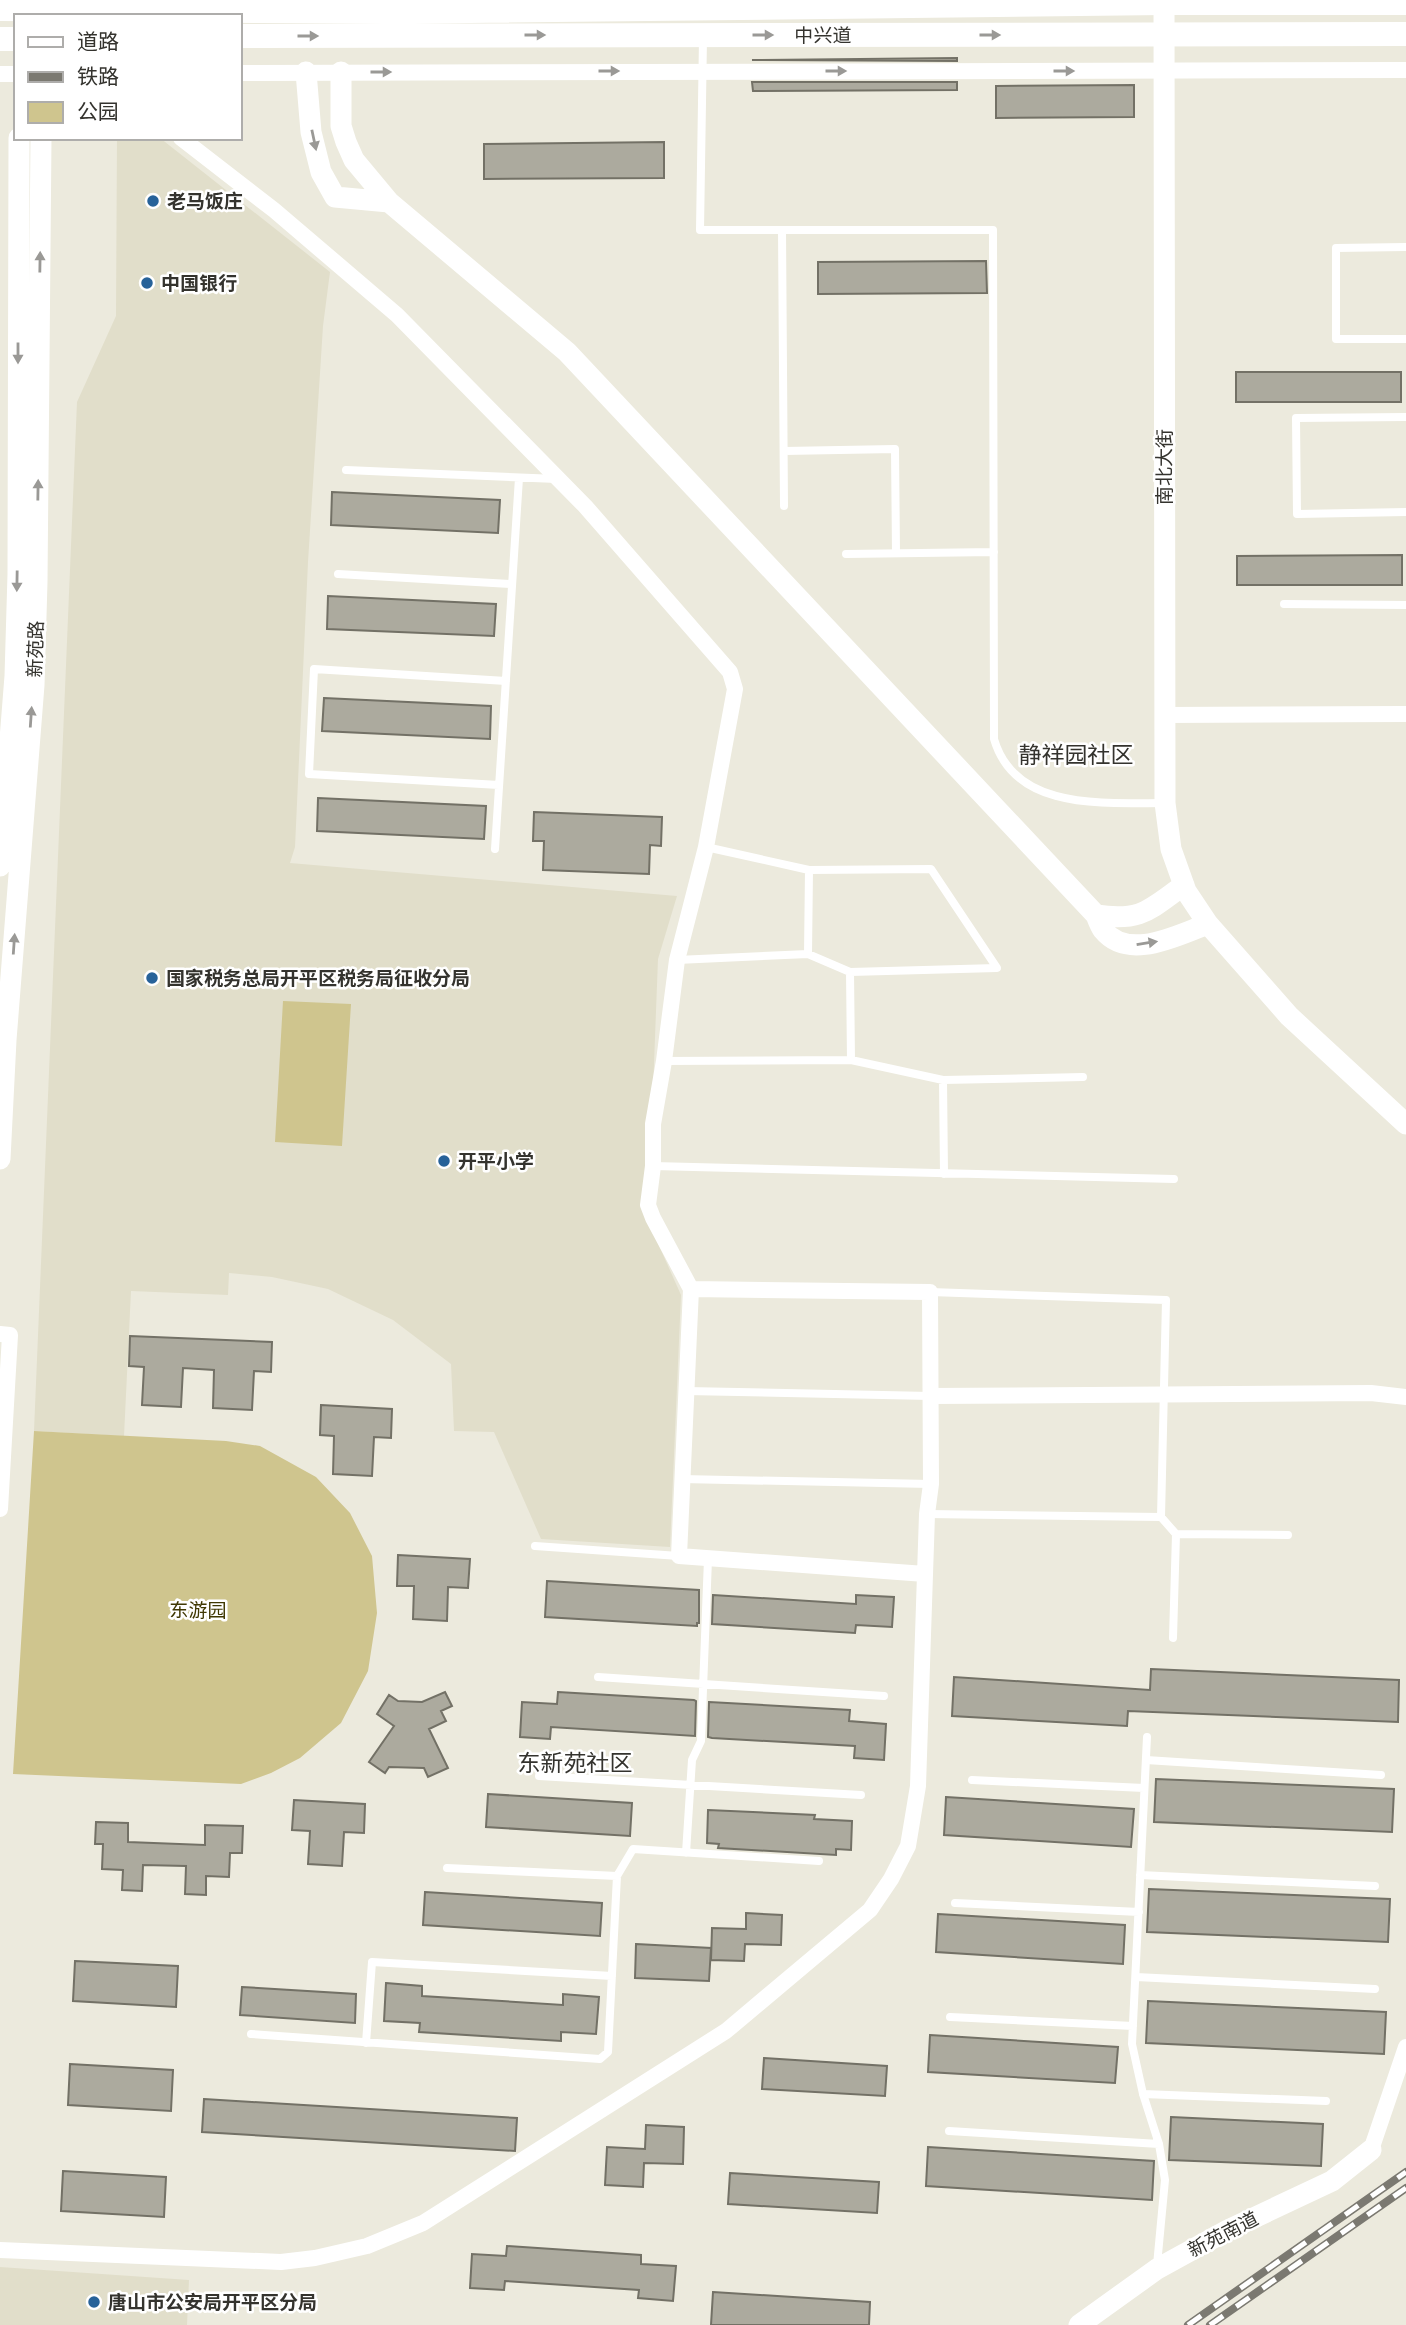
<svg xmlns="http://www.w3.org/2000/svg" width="1406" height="2325" font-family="'Nunito Sans','Noto Sans SC',sans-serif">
<rect width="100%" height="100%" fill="#eceadd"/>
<path fill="#e1deca" d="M117 138H160L330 272 323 326 308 562 295 847 290 863 677 896 658 959 648 1221 681 1295 670 1547 541 1539 494 1432 454 1431 451 1364 393 1320 328 1289 272 1277 229 1273 228 1295 131 1291 124 1436 34 1431 77 402 116 316Z
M0 2267 189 2280 187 2325H0Z"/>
<path fill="#cfc58e" d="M283 1001 351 1004 342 1146 275 1142Z
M34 1431 226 1441 260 1446 316 1477 350 1513 372 1556 377 1613 368 1671 341 1723 300 1758 271 1773 241 1784 13 1774Z"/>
<path fill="#acaa9e" stroke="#737166" stroke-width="2" d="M957 58V61L752 60Z
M752 82H957V90L753 91Z
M1134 85V117L996 118V86Z
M664 142V178L484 179V144Z
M986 261 987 293 818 294V262Z
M1236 372H1401V402H1236Z
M332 492 500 500 498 533 331 525Z
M1402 555V585H1237V556Z
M328 596 496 604 494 636 327 629Z
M324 698 491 706 490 739 322 731Z
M318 798 486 806 484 839 317 831Z
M534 812 662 817 661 846 650 845 649 874 543 870 544 841H533Z
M130 1336 272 1342 271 1372 254 1371 252 1410 213 1408 214 1370 183 1368 181 1407 142 1405 144 1367 129 1366Z
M321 1405 392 1409 391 1438 374 1437 372 1476 333 1474 334 1436 320 1435Z
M398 1555 470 1559 468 1588 448 1587 447 1621 413 1619 414 1586H397Z
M547 1581 699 1590V1623H697V1626L545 1617Z
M713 1595 856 1604V1595L894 1597 892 1627 856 1625 855 1633 712 1624Z
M1151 1669 1399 1680 1398 1722 1128 1711 1127 1726 952 1716 954 1677 1150 1690Z
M445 1692 452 1706 441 1711 446 1721 429 1729 448 1768 428 1777 424 1768 389 1767 385 1773 369 1762 394 1726 377 1714 389 1695 398 1701 422 1702Z
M558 1692 694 1700 696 1701 695 1736 551 1727 550 1739 520 1737 522 1702 557 1704Z
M709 1702 850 1710 849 1721 886 1724 884 1760 854 1758 855 1746 712 1738 708 1737Z
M1156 1779 1394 1789 1392 1832 1154 1822Z
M488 1794 632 1803 630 1836 486 1827Z
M946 1797 1134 1809 1131 1847 944 1835Z
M294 1800 365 1804 364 1833 344 1832 342 1866 308 1864 310 1831 292 1830Z
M708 1810 815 1815 814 1819 852 1821 851 1850 836 1849V1855L718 1848 719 1844 707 1843Z
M96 1822 128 1823V1842L205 1845V1825L243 1826 242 1853H230L229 1877 206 1876V1895L185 1894 186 1866 143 1865 142 1891 122 1890 123 1870 102 1869 103 1844H95Z
M1149 1889 1390 1899 1388 1942 1147 1932Z
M425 1892 602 1903 600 1936 423 1925Z
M746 1913 782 1915 781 1945 745 1944 744 1961 711 1960 712 1928 746 1929Z
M938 1914 1125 1925 1123 1964 936 1952Z
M636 1944 711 1948 709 1981 635 1978Z
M75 1961 178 1966 176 2007 73 2001Z
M386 1983 422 1986V1996L563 2005V1994L599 1997 596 2034 561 2032V2041L419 2032 420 2023 384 2021Z
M242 1987 356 1994 355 2023 240 2015Z
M1148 2001 1386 2012 1384 2054 1146 2043Z
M930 2035 1118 2047 1115 2083 928 2072Z
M764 2058 887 2066 885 2096 762 2089Z
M70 2064 173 2070 171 2111 68 2105Z
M204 2099 517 2118 515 2151 202 2132Z
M1171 2117 1323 2124 1321 2166 1169 2160Z
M646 2125 684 2127 683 2164 644 2163 643 2187 605 2185 607 2147 645 2149Z
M928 2147 1154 2161 1152 2200 926 2186Z
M63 2171 166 2177 164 2217 61 2211Z
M730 2173 879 2182 877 2213 728 2204Z
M507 2246 641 2255V2264L676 2266 673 2301 638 2298 639 2290 505 2281 504 2290 470 2288 472 2254 506 2256Z
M713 2292 870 2302 869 2325H711Z"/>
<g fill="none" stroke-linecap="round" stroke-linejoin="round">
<path stroke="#fff" stroke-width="8" d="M703 38 700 230H993L994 739C1015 811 1104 803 1164 803
M782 230 784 506
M1406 247 1336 248V339H1406
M1406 417 1296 418 1297 514 1406 512
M784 451 895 449 896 553
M346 470 557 479
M846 554 994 552
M338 574 512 584
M1284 604 1406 605
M499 785 309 774 314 669 506 681
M495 849 519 478
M808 954 809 870
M677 960 808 954 850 972 997 968 931 869 809 870 706 847
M850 972 851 1060
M664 1061 851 1060 943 1080 1083 1077
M943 1080 944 1174
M653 1166 1174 1179
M930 1292 1166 1300 1161 1517
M686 1391 931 1396
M681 1479 931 1484
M927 1514 1161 1517 1176 1534 1288 1535
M535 1546 679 1556
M1173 1638 1176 1534
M598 1677 884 1696
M1147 1737 1132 2044 1143 2094 1159 2144 1165 2180 1157 2265
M1146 1760 1381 1775
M539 1776 861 1795
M972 1780 1144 1788
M686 1853 692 1760 701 1741 708 1559
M447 1868 617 1876 633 1849 819 1861
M1140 1875 1375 1886
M955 1903 1139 1912
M1136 1977 1375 1989
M950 2017 1133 2026
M251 2034 600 2059 608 2052 617 1876
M366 2043 372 1962 612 1976
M1143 2094 1326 2101
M949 2131 1159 2144"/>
<path stroke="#fff" stroke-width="16" d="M240 73 1406 70
M0 74H16
M181 138 274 210 397 315 585 506 730 672 735 689 706 847 677 960 664 1061 653 1124V1166L648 1205 653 1218 691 1289 679 1556 925 1574
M1165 715 1406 714
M0 1334 10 1335 0 1509
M931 1396 1371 1393 1406 1397
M1371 2150 1406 2047
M0 2250 281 2262 315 2258 367 2246 423 2223 726 2031 870 1910 891 1879 908 1846 918 1786 927 1514 931 1484 930 1292 691 1289"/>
<path stroke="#fff" stroke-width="21" d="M1164 0 1165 803 1171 849 1186 891 1208 924 1289 1016 1406 1124
M306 72 311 132 321 172 335 197 389 202
M341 72V126L346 142 354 160 389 202 567 352 1096 915C1098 920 1100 926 1103 930 1129 962 1179 934 1208 924
M0 866 15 676 18 574 19 138
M1096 915C1141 922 1149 910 1184 885
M0 1159 6 1040 34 685 37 582 41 138
M1079 2325 1157 2269 1228 2230 1332 2181 1371 2150"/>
<path stroke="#fff" stroke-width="24" d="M0 9 386 12 1164 3H1406
M240 36 1406 34
M0 39H16"/>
<g stroke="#7b7971" stroke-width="8">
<path id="rail" d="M1188 2325 1406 2172
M1210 2325 1406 2188"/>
</g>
<use href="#rail" stroke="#fff" stroke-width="5" stroke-dasharray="16" stroke-linecap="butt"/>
</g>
<defs><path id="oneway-solid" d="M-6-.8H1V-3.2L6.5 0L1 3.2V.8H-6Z" transform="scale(1.75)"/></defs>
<g fill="#9a9996">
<use href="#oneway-solid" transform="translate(535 35)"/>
<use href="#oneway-solid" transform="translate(763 35)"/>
<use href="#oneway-solid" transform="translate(990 35)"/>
<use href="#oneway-solid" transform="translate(308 36)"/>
<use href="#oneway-solid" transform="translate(609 71)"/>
<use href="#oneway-solid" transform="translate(836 71)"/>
<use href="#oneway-solid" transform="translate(1064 71)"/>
<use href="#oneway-solid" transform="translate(381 72)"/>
<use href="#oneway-solid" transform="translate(314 140) rotate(78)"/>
<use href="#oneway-solid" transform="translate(40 262) rotate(-89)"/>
<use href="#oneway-solid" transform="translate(18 353) rotate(90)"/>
<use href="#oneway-solid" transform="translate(38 490) rotate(-89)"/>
<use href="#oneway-solid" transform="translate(17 581) rotate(91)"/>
<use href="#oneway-solid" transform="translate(31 717) rotate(-86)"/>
<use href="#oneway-solid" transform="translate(1147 943) rotate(-9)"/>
<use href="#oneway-solid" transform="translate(14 944) rotate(-86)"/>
</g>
<g fill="#276299" stroke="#fff" stroke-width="2.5">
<circle cx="153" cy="201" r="7"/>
<circle cx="147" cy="283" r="7"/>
<circle cx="152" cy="978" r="7"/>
<circle cx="444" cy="1161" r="7"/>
<circle cx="94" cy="2302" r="7"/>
</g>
<g text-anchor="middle" stroke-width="5" stroke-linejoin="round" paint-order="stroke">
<g font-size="19" fill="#34332e" stroke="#fff">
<text x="823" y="42">中兴道</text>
<text transform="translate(1164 467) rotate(-90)" y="7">南北大街</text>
<text transform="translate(35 649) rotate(-88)" y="7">新苑路</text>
<text transform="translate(1223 2234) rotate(-27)" y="7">新苑南道</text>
</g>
<g font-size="19" font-weight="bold" fill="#34332e" stroke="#fff" text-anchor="start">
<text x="167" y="208">老马饭庄</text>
<text x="161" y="290">中国银行</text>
<text x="166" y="985">国家税务总局开平区税务局征收分局</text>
<text x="458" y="1168">开平小学</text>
<text x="108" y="2309">唐山市公安局开平区分局</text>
</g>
<g font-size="19" fill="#403803" stroke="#fff">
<text x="198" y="1617">东游园</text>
</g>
<g font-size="23" fill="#34332e" stroke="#fff">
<text x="1076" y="763">静祥园社区</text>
<text x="575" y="1771">东新苑社区</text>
</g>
</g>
<rect x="14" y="14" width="228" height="126" fill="#ffffff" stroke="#aeadab" stroke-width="2"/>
<rect x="28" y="37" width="35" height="10" fill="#ffffff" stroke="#aeadab" stroke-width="2"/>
<text x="77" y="49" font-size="21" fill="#34332e">道路</text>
<rect x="28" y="72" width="35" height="10" fill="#7b7971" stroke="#aeadab" stroke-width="2"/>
<text x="77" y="84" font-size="21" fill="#34332e">铁路</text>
<rect x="28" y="102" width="35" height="21" fill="#cfc58e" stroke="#aeadab" stroke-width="2"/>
<text x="77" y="119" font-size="21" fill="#34332e">公园</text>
</svg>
